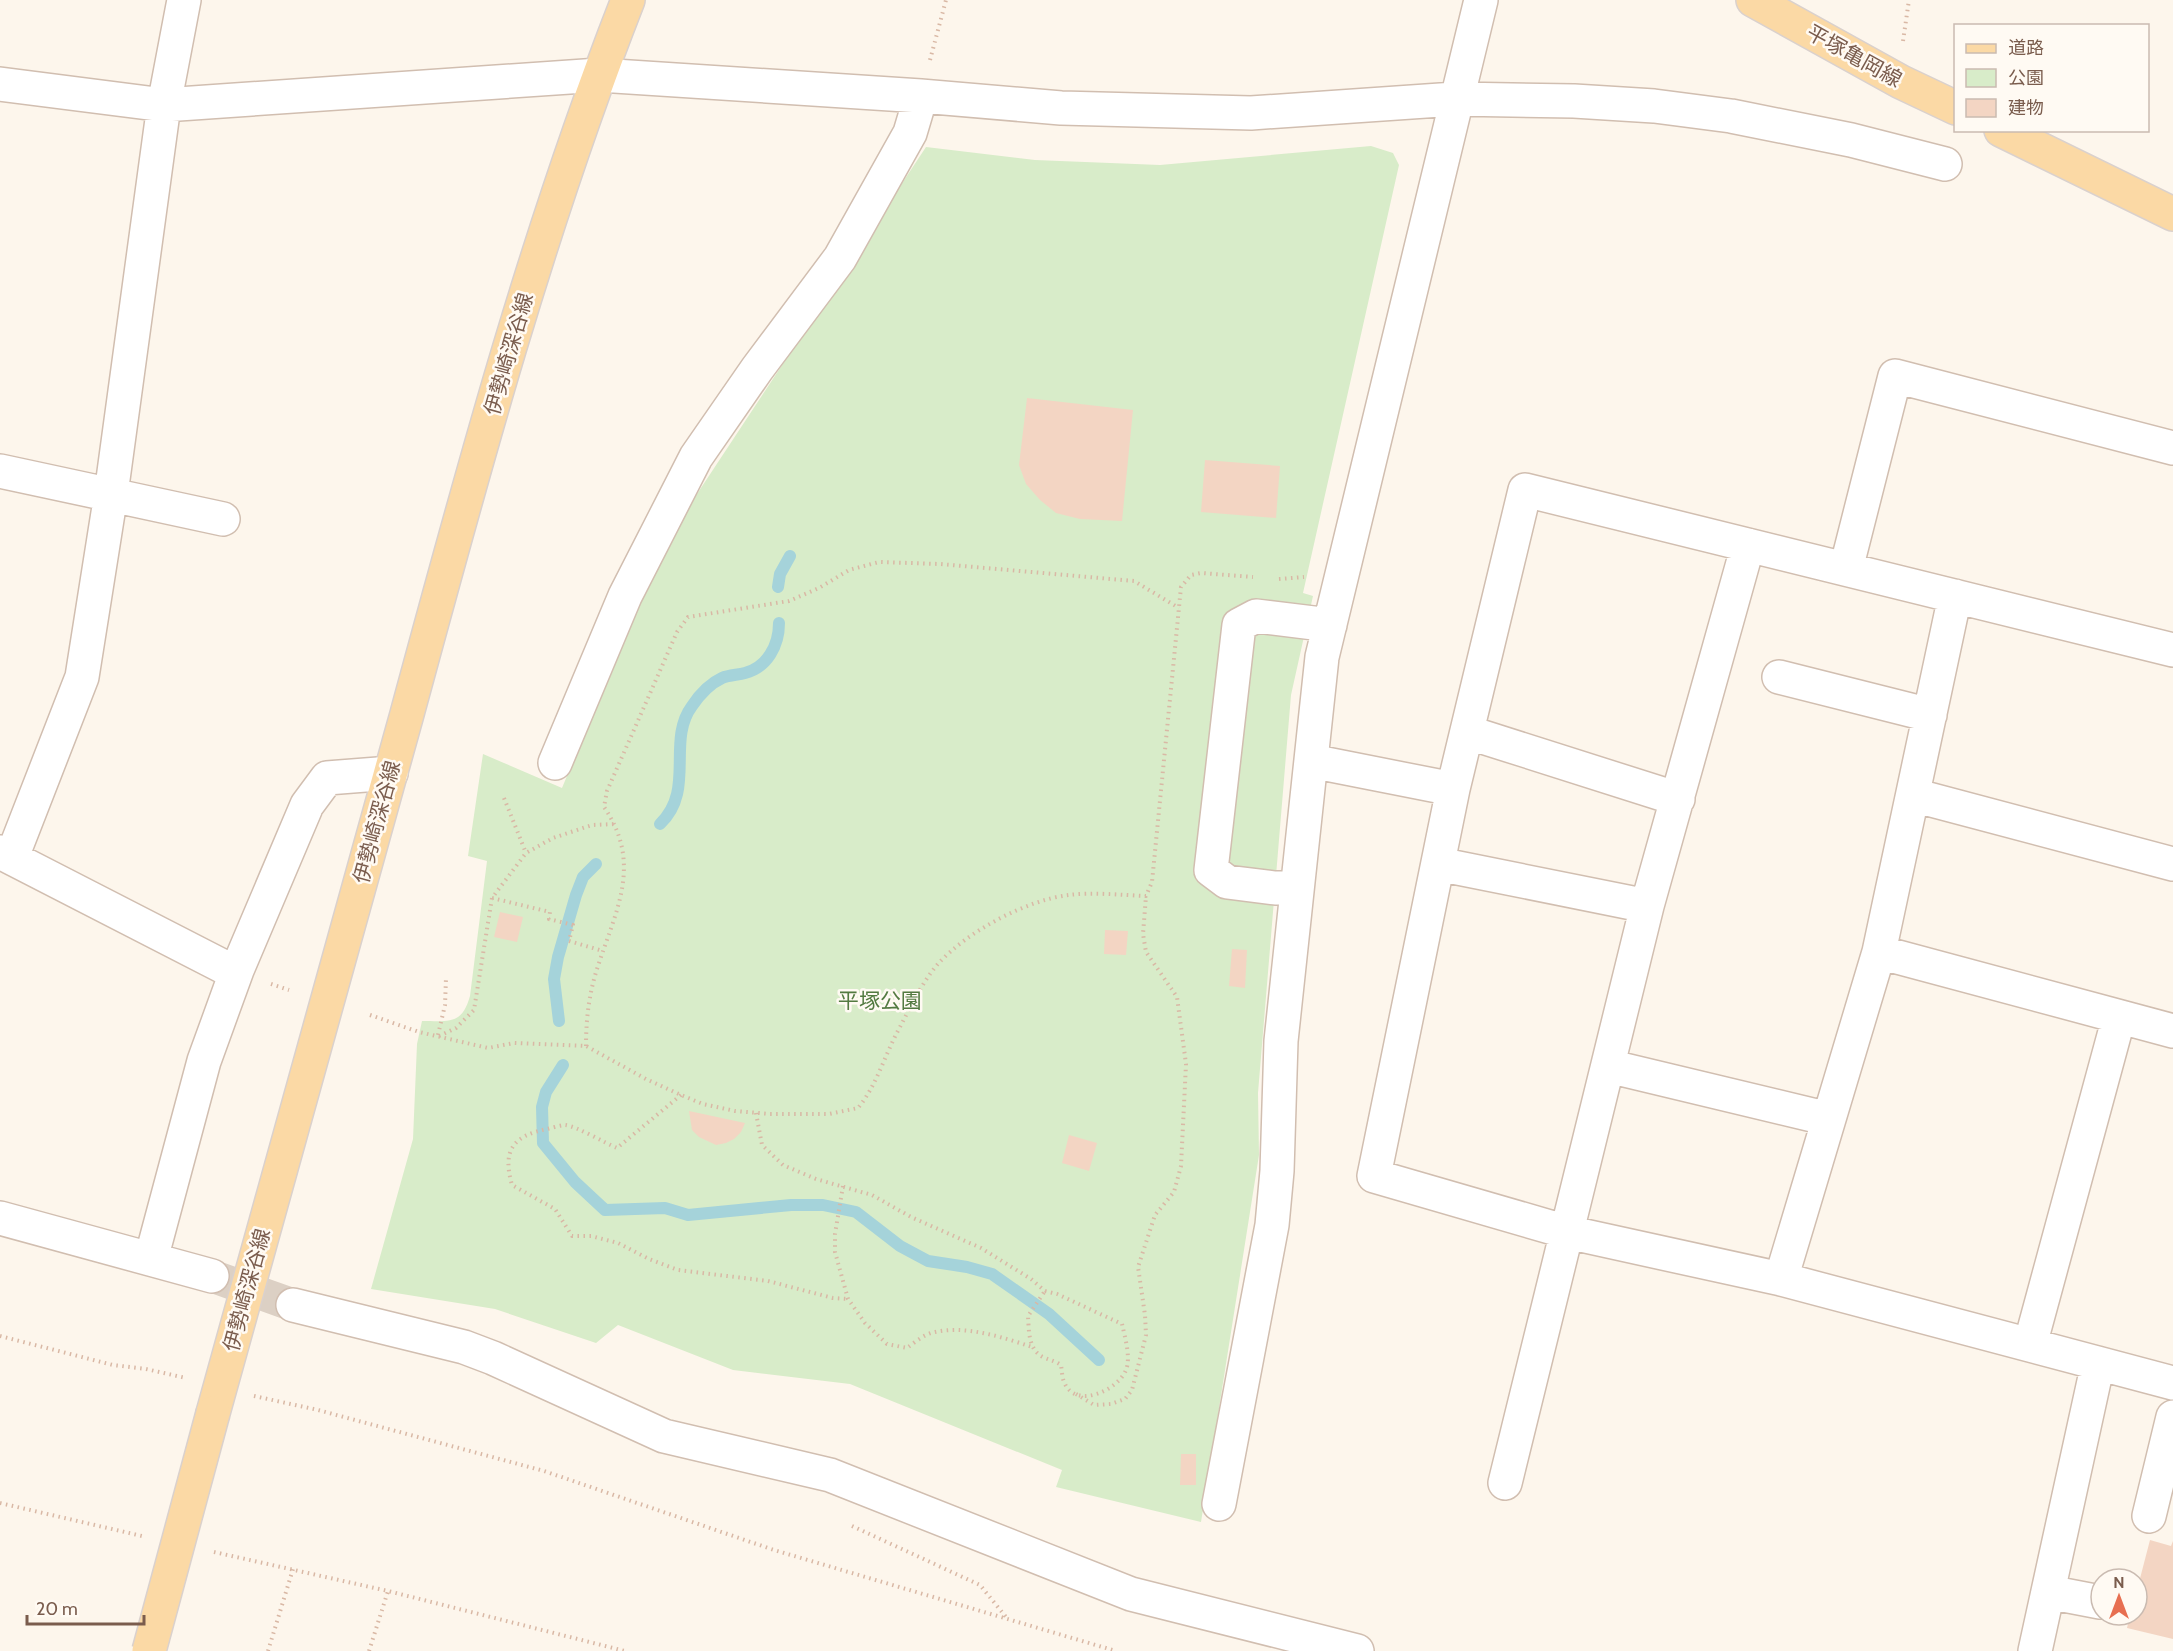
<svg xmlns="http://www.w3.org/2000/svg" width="2173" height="1651" font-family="Cabin,'Noto Sans JP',sans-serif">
<rect width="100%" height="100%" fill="#fdf6ec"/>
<path fill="#d8ecc9" d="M1371 146 1393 153 1399 165 1303 593 1313 596 1291 695 1258 1093 1259 1155 1201 1522 1056 1487 1062 1470 850 1384 733 1370 618 1325 596 1343 495 1309 371 1289 413 1139 417 1044 422 1021C449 1021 462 1025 470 996L487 861 468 856 483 754 562 788 645 588 693 500 926 147 1035 160 1160 165Z"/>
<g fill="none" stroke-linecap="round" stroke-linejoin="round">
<path stroke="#a5d3da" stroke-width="12" d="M778 587 780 574 790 556
M660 824C696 790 666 741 692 706 700 694 709 684 722 678 729 675 738 675 745 673 767 667 779 646 779 623
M559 1021 554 979 558 957 576 895 583 877 596 864
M563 1065 546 1092 542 1107 543 1143 575 1182 605 1210 665 1208 688 1215 791 1205H823L856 1212 900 1246 928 1261 967 1267 992 1274 1049 1314 1099 1360"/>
</g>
<path fill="#f3d5c3" d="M1027 398 1133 410 1122 521 1080 519 1056 513 1040 500 1026 484 1019 465Z
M1205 460 1280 466 1276 518 1201 512Z
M500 912 523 917 517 942 494 937Z
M1105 930 1128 931 1126 955 1104 954Z
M1232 949 1247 950 1245 988 1229 986Z
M689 1111 745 1123 741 1132 734 1139 726 1143 716 1145 699 1137 692 1130Z
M1069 1135 1097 1143 1089 1171 1062 1163Z
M1181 1454H1196V1485H1180Z
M2150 1540 2171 1546 2173 1541V1639L2127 1628 2130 1615H2137V1590Z"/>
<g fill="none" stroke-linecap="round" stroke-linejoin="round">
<path stroke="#dcd0c4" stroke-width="33" stroke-dasharray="33 16" stroke-linecap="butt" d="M212 1276 293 1305"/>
<g stroke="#d1beb0" stroke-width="36">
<path id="minor" d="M0 84 164 105 599 75 921 96 1061 108 1251 113 1455 99 1574 101 1654 106 1731 116 1851 140 1945 164
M0 471 223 519
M1846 569 1895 376 2173 448
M2173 650 1525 490 1453 789 1374 1176 1567 1232 1781 1279 2173 1383
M1779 677 1930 715
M1467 732 1678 799
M1311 761 1453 789
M555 763 625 596 696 457 757 369 840 258 910 133 921 96
M1913 795 2173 864
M0 852 224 967 237 970
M12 857 82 677 111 494 164 105 184 0
M1438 864 1647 906
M1296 888H1275L1227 882 1211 870 1239 625 1256 616 1330 625
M1879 952 2173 1031
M1608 1066 1829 1119
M0 1218 212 1276
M151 1259 204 1061 237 970 307 805 327 778 391 773
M1781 1279 1879 952 1955 596
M293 1305 464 1347 493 1358 664 1436 830 1475 1131 1594 1357 1651
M2030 1345 2119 1017
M1505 1483 1647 906 1748 545
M1219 1504 1272 1225 1277 1171 1281 1041 1322 657 1481 0
M2149 1516 2173 1417
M2048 1592 2100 1602
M2035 1651 2098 1363"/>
</g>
<g stroke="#dad1cd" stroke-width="36">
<path id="major" d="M1753 0 1901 82 1956 108
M2001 130 2173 214
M213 1413C278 1180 343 947 407 714 472 474 537 232 628 0"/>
</g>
<path stroke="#d9b8a5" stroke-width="4" stroke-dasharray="1.5 4.5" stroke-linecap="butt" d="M1903 41 1909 0
M930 60 946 0
M1279 579 1304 577
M504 798 526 853
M492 898 550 912 549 919 573 925 569 941 603 951
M271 984 289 990
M370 1015 419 1032 488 1048 514 1043 586 1046 646 1079 681 1095 703 1104 735 1111 770 1114H829L858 1108C877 1085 885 1054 900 1027 911 1006 922 983 937 965 966 932 1026 900 1069 895 1092 892 1122 895 1146 896L1152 882 1181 587 1191 575 1201 573 1253 577
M438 1035 445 1005 446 978
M439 1036 456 1028 474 1010 492 898 526 853 553 838 592 825 616 824
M586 1046C586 1019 589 994 597 969 616 910 643 864 604 807L607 791 677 632 688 617 789 601 819 588 849 570 879 562 940 564 1134 581 1179 608
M681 1095 617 1148C605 1143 576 1126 565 1125 560 1125 552 1128 547 1129 513 1136 502 1150 512 1185L555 1209 572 1236H591L618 1243 649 1259 678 1270 768 1281 833 1298 848 1299
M756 1113 762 1145 783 1165 816 1179 872 1195 911 1217 981 1248 1031 1279 1045 1291
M843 1186 835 1234V1252L848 1299 865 1323 887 1344 907 1348C914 1343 922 1336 931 1333 963 1324 1002 1337 1032 1347
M1045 1291 1057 1294 1122 1324C1125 1337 1131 1358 1126 1370 1118 1390 1077 1409 1065 1384 1062 1379 1062 1371 1061 1365 1055 1361 1049 1360 1043 1357 1028 1350 1029 1330 1028 1316Z
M0 1336 113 1365 146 1369 186 1378
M1076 1394 1094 1405 1111 1404 1125 1399 1132 1390 1146 1335 1145 1315 1138 1267 1155 1215 1174 1192 1181 1166 1186 1064 1177 997 1146 952 1143 934 1146 896
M254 1396 318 1410 544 1471 774 1550 1116 1651
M0 1503 142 1536
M852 1526 980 1585 1006 1617
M214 1552 388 1591 625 1651
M268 1651 293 1569
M369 1651 388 1591"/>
<use href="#minor" stroke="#fff" stroke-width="33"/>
<use href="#major" stroke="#fbd9a5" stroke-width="33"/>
<g stroke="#dad1cd" stroke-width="36" stroke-linecap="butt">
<path id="major-bridge" d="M149 1651 213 1413"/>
</g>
<use href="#major-bridge" stroke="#fbd9a5" stroke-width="33"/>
</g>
<g text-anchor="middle" stroke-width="5" stroke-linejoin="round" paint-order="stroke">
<g font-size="21" fill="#7a5c4d" stroke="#fffaf3">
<text transform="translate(1854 56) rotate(29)" y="7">平塚亀岡線</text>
<text transform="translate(509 354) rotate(-74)" y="7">伊勢崎深谷線</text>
<text transform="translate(377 822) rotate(-75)" y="7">伊勢崎深谷線</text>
<text transform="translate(247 1290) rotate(-75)" y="7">伊勢崎深谷線</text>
</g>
<g font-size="21" fill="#537a41" stroke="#fffaf3">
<text x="880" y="1008">平塚公園</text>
</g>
</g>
<rect x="1954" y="24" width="195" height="108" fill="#fffaf3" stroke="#cabbb1" stroke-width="1.5"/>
<rect x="1966" y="44" width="30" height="9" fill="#fbd9a5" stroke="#cabbb1" stroke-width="1.5"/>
<text x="2008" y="54" font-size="18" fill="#7a5c4d">道路</text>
<rect x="1966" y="69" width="30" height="18" fill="#d8ecc9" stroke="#cabbb1" stroke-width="1.5"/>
<text x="2008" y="84" font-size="18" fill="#7a5c4d">公園</text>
<rect x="1966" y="99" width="30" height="18" fill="#f3d5c3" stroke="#cabbb1" stroke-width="1.5"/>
<text x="2008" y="114" font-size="18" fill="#7a5c4d">建物</text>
<g transform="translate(2119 1597)"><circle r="28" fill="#fffaf3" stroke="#cabbb1" stroke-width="1.5"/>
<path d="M0-4.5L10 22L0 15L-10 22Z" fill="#e76f51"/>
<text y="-9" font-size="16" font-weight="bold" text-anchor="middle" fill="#7a5c4d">N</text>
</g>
<path d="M27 1615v9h117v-9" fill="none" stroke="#7a5c4d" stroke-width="3"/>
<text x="36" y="1615" font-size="18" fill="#7a5c4d" stroke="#fffaf3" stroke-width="4.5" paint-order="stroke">20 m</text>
</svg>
